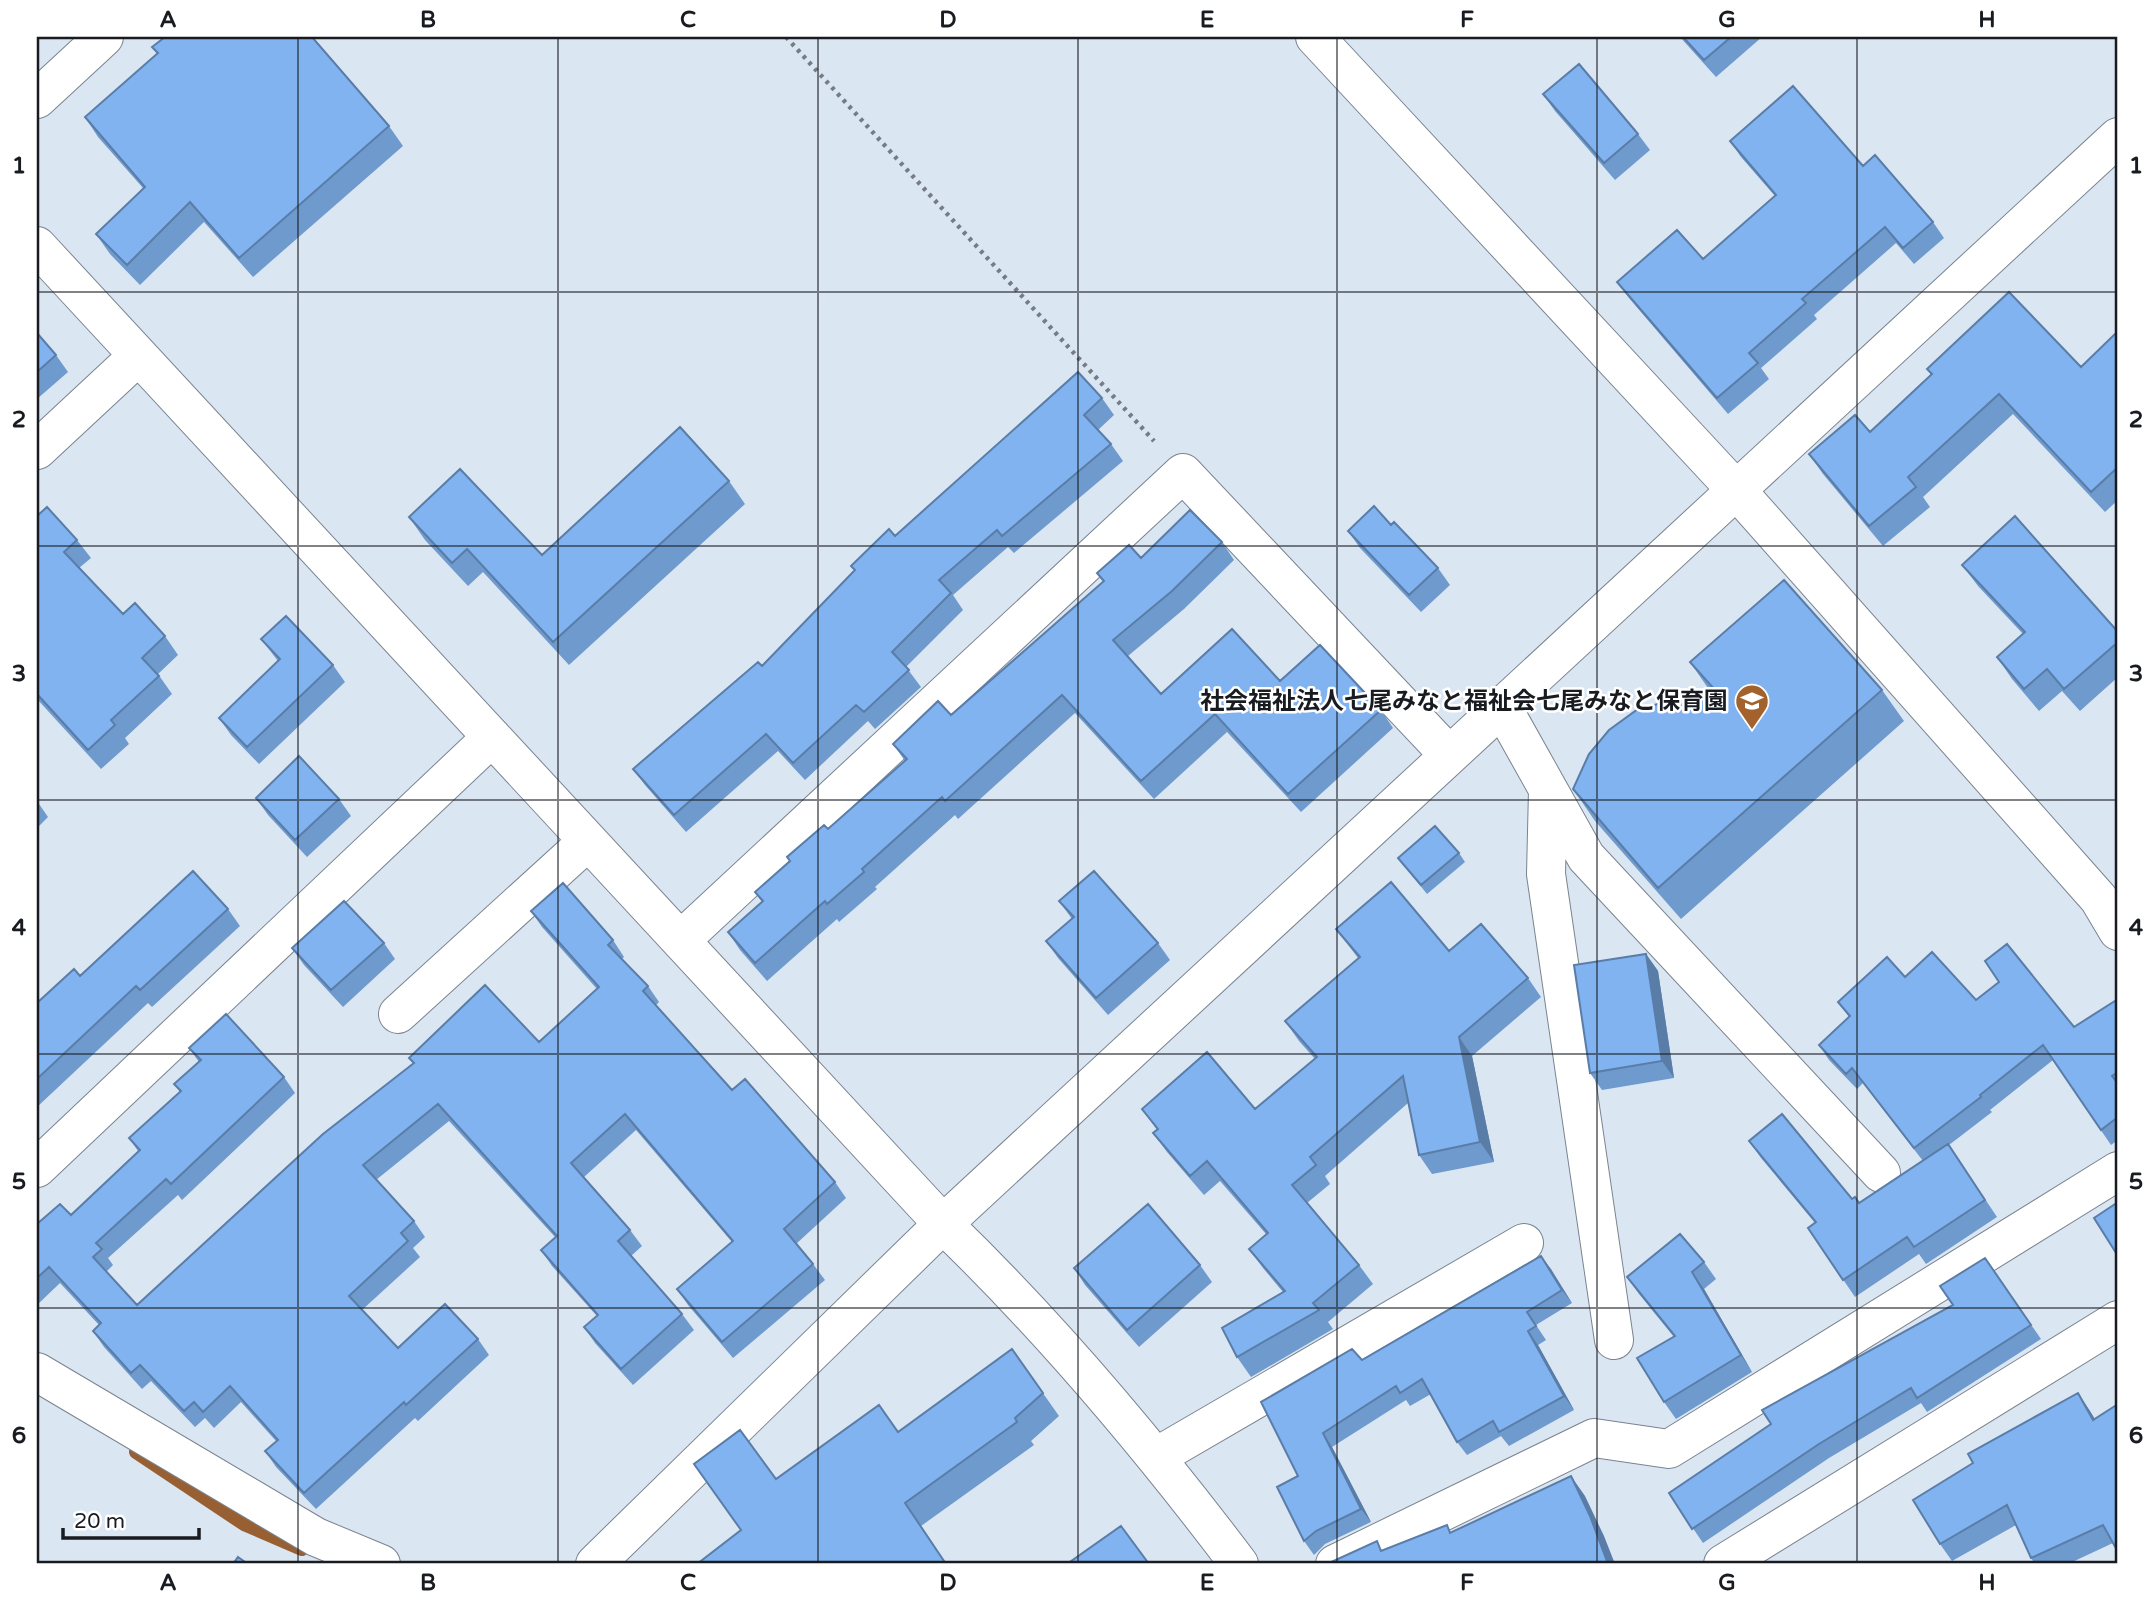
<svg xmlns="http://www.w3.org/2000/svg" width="2155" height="1601" font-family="'Varela Round','Noto Sans JP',sans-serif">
<rect width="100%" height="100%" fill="#dbe6f3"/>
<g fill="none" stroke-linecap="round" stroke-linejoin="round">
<path stroke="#986032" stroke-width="14" d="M136 1452 244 1524 302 1549"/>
<g stroke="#7a848f" stroke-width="40">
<path id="minor" d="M1315 37 1738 492 2099 899 2118 931
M37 99 104 37
M37 246 943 1224C1050 1327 1150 1446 1239 1564
M37 450 138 356
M1502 707 1586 857 1881 1173
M1548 790 1546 874 1614 1340
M681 940 1183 473 1449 755
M398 1014 588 841
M37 1168 492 737
M37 1372 316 1537 381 1564
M1156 1457 1524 1243
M595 1564 943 1224 2118 137
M1335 1564 1594 1438 1669 1449 2118 1171
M1723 1564 2118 1320"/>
</g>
<path stroke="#757c85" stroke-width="4.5" stroke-dasharray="3.5 5" stroke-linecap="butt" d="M786 37 1154 441"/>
<use href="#minor" stroke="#fff" stroke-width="38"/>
</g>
<path fill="#6e9ace" d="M165 37H316L314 39 389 126 403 146 253 277 204 222 140 285 110 254 96 234 143 188 98 137 85 117 157 54 152 47Z
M1680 37H1762L1716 77Z
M1543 94 1638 134 1650 150 1615 180 1555 111Z
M1730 141 1863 166 1933 222 1944 238 1914 264 1896 243 1814 315 1817 319 1761 368 1769 379 1728 414 1629 298 1617 282 1703 259 1775 196 1741 157Z
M2118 331V500L2105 512 2013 414 1923 497 1930 507 1883 546 1823 474 1809 454 1870 432 1931 375 1927 369 2081 367Z
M37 333 56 355 68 372 37 399Z
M1102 398 1114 415 1098 430 1111 444 1123 461 1014 553 1008 547 953 595 963 610 906 667 921 687 875 729 868 721 805 780 778 751 686 832 645 785 633 769 762 666 855 571 851 566Z
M729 481 745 504 569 665 483 572 468 586 425 540 409 517 542 555Z
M37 516 77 540 91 558 79 568 123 614 165 636 178 655 158 674 172 694 125 738 129 744 101 769 37 699Z
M1391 525 1438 568 1450 585 1421 612 1360 548 1348 531Z
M1222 542 1234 560 1184 609 1128 656 1161 694 1280 681 1381 710 1393 728 1301 812 1227 732 1154 799 1075 713 958 819 955 815 875 887 877 889 839 922 837 919 767 981 740 950 728 932 762 902 755 892 905 761 893 744 951 715 1103 582 1097 573 1141 558Z
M1962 565 2118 632V677L2080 711 2062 691 2039 711 2012 679 1997 657 2023 634 1978 586Z
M261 639 333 665 345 682 259 764 231 735 219 718 278 661Z
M1690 662 1882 690 1904 721 1681 919 1595 821 1573 789 1710 691Z
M256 798 339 799 351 816 307 857 268 815Z
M37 801 48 817 37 828Z
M1459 853 1465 862 1427 894 1398 858Z
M1059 901 1158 943 1170 960 1108 1015 1058 958 1046 941 1072 919Z
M228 909 240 926 152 1007 148 1003 37 1107V1003L80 976Z
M531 911 613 940 624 957 622 959 648 986 659 1002 656 1005 732 1090 835 1182 846 1198 796 1244 813 1264 825 1280 733 1358 688 1305 677 1289 732 1242 636 1130 584 1177 630 1230 642 1246 631 1256 682 1314 694 1330 633 1385 595 1343 584 1327 597 1316 552 1266 541 1250 555 1237 449 1121 376 1180 414 1221 425 1237 413 1248 420 1257 362 1310 398 1348 478 1339 489 1355 418 1421 415 1418 316 1509 276 1467 265 1451 276 1441 241 1402 214 1428 205 1418 195 1427 151 1381 142 1389 104 1347 93 1331 99 1325 60 1283 37 1305V1224L71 1215 138 1151 129 1138 180 1092 174 1084 199 1062 189 1048 284 1077 295 1093 182 1200 178 1195 108 1258 113 1265 106 1272 137 1305 413 1063 409 1058 539 1042 597 989 542 927Z
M1336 929 1449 951 1528 978 1541 997 1472 1056 1494 1162 1432 1174 1419 1155 1408 1103 1325 1176 1330 1184 1307 1203 1359 1265 1373 1284 1328 1322 1333 1329 1251 1377 1237 1357 1283 1292 1263 1268 1249 1249 1266 1234 1220 1181 1204 1195 1167 1152 1153 1133 1157 1130 1142 1109H1255L1315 1059 1299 1041 1285 1021 1358 958Z
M384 943 395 959 343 1007 304 965 292 948Z
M1646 954 1658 971 1674 1078 1602 1090 1590 1073Z
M1905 977 1976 1000 2074 1027 2118 1000V1140L2111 1145 2053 1060 1990 1110 1992 1112 1949 1145 1997 1217 1926 1264 1919 1254 1855 1297 1808 1228 1815 1223 1761 1158 1749 1141 1859 1203 1923 1161 1863 1083 1857 1089 1829 1060 1819 1045 1849 1017 1838 1002Z
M1541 1256 1572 1303 1536 1325 1546 1340 1538 1345 1574 1410 1509 1446 1501 1436 1467 1455 1457 1442 1431 1394 1410 1406 1406 1400 1332 1447 1371 1522 1325 1544 1314 1555 1304 1541 1298 1476 1362 1360Z
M1985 1258 2041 1339 1927 1412 1921 1403 1829 1458 1703 1543 1669 1493 1953 1305Z
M1704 1262 1716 1279 1704 1289 1752 1372 1676 1419 1664 1402 1674 1337 1639 1294 1627 1277Z
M1200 1265 1212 1282 1139 1347 1085 1285 1074 1268Z
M1012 1349 1059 1416 1031 1441 1034 1445 921 1526 741 1530 776 1479 898 1432Z
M2078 1393 2095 1419 2113 1543 2068 1564H2035L2031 1558 2016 1525 1952 1561 1940 1544 1973 1463Z"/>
<path fill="#5a7da8" d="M1646 954 1658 971 1674 1078 1662 1061Z
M1459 1037 1472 1056 1494 1162 1480 1142Z
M1541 1256 1551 1269 1572 1303 1562 1290Z
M1692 1272 1704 1289 1752 1372 1741 1355Z
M1528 1331 1538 1345 1574 1410 1564 1396Z
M2078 1393 2090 1411 2105 1437 2093 1420Z
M1323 1433 1332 1447 1371 1522 1361 1509Z
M1571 1476 1585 1496 1604 1536 1615 1564H1608Z"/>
<path fill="#80b3f0" stroke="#5a7da8" stroke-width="2" d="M165 37H312L389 126 239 258 190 202 127 265 96 234 145 187 85 117 158 53 152 47Z
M1683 37H1731L1704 60Z
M1579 64 1638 134 1604 163 1543 94Z
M1793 86 1863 166 1875 155 1933 222 1903 248 1885 227 1802 299 1806 303 1749 353 1758 363 1717 398 1617 282 1677 230 1703 259 1776 195 1730 141Z
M2009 292 2081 367 2118 331V467L2091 492 1999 394 1908 477 1916 487 1869 526 1809 454 1855 415 1870 432 1932 374 1927 369Z
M37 333 56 355 37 372Z
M1078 372 1102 398 1084 415 1111 444 1002 536 997 530 939 580 951 593 892 652 909 670 864 712 856 705 793 763 766 734 674 815 633 769 758 662 762 666 855 570 851 566 889 529 895 536Z
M680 427 729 481 553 642 467 549 452 563 409 517 460 469 542 555Z
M1374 506 1391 525 1394 522 1438 568 1409 595 1348 531Z
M47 507 77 540 64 552 123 614 135 603 165 636 142 658 159 676 111 720 115 725 88 750 37 694V516Z
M1190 510 1222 542 1172 591 1113 640 1161 694 1232 629 1280 681 1320 645 1381 710 1288 794 1215 714 1141 781 1062 695 945 801 942 797 862 869 864 872 827 904 825 901 755 963 728 932 763 901 755 892 790 861 787 857 824 825 828 829 907 759 893 744 938 701 951 715 1104 581 1097 573 1129 545 1141 558Z
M2015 516 2118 632V642L2064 689 2047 669 2024 689 1997 657 2025 632 1962 565Z
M1784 580 1882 690 1658 888 1573 789 1589 754 1609 730 1638 709 1715 690 1690 662Z
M286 616 333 665 247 747 219 718 280 659 261 639Z
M299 756 339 799 295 840 256 798Z
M1435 826 1459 853 1421 885 1398 858Z
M193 871 228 909 140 990 136 986 37 1079V1003L74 969 80 976Z
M1094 871 1158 943 1096 998 1046 941 1074 917 1059 901Z
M1391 882 1449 951 1481 924 1528 978 1459 1037 1480 1142 1419 1155 1403 1076 1310 1157 1316 1165 1292 1185 1359 1265 1313 1303 1319 1310 1237 1357 1222 1328 1285 1291 1249 1249 1268 1233 1207 1161 1190 1176 1153 1133 1158 1129 1142 1109 1207 1052 1255 1109 1317 1057 1285 1021 1360 957 1336 929Z
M563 883 613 940 608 945 648 986 643 991 732 1090 745 1079 835 1182 784 1229 813 1264 722 1342 677 1289 733 1241 625 1114 571 1163 630 1230 618 1241 682 1314 621 1369 584 1327 598 1315 541 1250 557 1236 438 1104 363 1165 414 1221 401 1233 408 1241 349 1296 398 1348 445 1304 478 1339 406 1405 404 1402 304 1493 265 1451 278 1440 230 1386 203 1412 194 1402 184 1411 140 1365 131 1373 93 1331 101 1323 49 1267 37 1278V1224L60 1204 71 1215 140 1150 129 1138 181 1091 174 1084 201 1060 189 1048 226 1014 284 1077 171 1184 166 1179 96 1243 102 1249 93 1257 137 1305 323 1134 414 1063 409 1058 485 985 539 1042 599 987 531 911Z
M344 901 384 943 331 990 292 948Z
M2007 944 2074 1027 2118 999V1072L2112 1076 2118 1084V1117L2101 1130 2043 1045 1980 1095 1981 1097 1914 1148 1852 1068 1846 1074 1819 1045 1850 1016 1838 1002 1887 957 1905 977 1932 952 1976 1000 1999 982 1985 961Z
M1646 954 1662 1061 1590 1073 1574 965Z
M1782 1114 1852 1199 1855 1197 1859 1203 1948 1144 1985 1200 1914 1247 1907 1237 1843 1280 1808 1228 1816 1222 1749 1141Z
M2118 1202V1256L2094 1218Z
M1148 1204 1200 1265 1127 1330 1074 1268Z
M1680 1234 1704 1262 1692 1272 1741 1355 1664 1402 1637 1358 1675 1336 1627 1277Z
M1541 1256 1562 1290 1527 1312 1536 1326 1528 1331 1564 1396 1499 1432 1493 1421 1457 1442 1422 1379 1400 1393 1396 1386 1323 1433 1361 1509 1316 1531 1304 1541 1277 1487 1298 1476 1261 1402 1352 1349 1362 1360Z
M1985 1258 2031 1325 1917 1398 1911 1388 1819 1444 1692 1529 1669 1493 1771 1424 1762 1410 1953 1305 1940 1286Z
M1012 1349 1043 1393 1015 1418 1017 1422 905 1503 946 1564H697L741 1530 694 1464 740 1430 776 1479 879 1405 898 1432Z
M2078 1393 2093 1420 2118 1404V1552L2103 1525 2031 1558 2007 1505 1940 1544 1913 1500 1973 1463 1968 1454Z
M1571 1476 1590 1516 1608 1564H1327L1377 1541 1381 1551 1447 1525 1450 1533Z
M1121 1526 1149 1564H1067Z
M238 1557 248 1564H233Z"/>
<path fill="none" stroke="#181b20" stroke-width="2" stroke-opacity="0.55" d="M298 37V1564M558 37V1564M818 37V1564M1078 37V1564M1337 37V1564M1597 37V1564M1857 37V1564M37 292H2118M37 546H2118M37 800H2118M37 1054H2118M37 1308H2118"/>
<defs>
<g id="school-pin" transform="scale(1.75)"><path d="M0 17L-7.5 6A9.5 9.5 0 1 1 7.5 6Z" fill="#a3622d" stroke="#fff"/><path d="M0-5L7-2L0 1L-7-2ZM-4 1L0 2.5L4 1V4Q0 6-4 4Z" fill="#fff"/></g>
</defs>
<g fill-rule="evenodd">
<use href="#school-pin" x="1752" y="701"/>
</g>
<g text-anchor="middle" stroke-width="5" stroke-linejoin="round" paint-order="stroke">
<g font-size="24" font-weight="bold" fill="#181b20" stroke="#fff" text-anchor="end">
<text x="1728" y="709">社会福祉法人七尾みなと福祉会七尾みなと保育園</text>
</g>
</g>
<rect width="2155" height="1601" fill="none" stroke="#ffffff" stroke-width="77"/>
<path d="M63 1528v10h136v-10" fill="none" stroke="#181b20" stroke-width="3.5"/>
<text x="74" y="1528" font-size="21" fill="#181b20" stroke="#ffffff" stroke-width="5" paint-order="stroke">20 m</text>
<rect x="38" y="38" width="2078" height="1524" fill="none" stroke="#181b20" stroke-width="2.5"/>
<g font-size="23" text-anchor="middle" font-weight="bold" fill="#181b20">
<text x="168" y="27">A</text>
<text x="428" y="27">B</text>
<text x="688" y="27">C</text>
<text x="948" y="27">D</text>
<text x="1207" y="27">E</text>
<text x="1467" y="27">F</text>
<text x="1727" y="27">G</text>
<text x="1987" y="27">H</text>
<text x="19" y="173">1</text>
<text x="2136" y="173">1</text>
<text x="19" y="427">2</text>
<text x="2136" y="427">2</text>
<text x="19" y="681">3</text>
<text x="2136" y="681">3</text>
<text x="19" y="935">4</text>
<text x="2136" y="935">4</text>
<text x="19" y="1189">5</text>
<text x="2136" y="1189">5</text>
<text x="19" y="1443">6</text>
<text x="2136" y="1443">6</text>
<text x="168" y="1590">A</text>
<text x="428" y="1590">B</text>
<text x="688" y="1590">C</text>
<text x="948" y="1590">D</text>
<text x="1207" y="1590">E</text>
<text x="1467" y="1590">F</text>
<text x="1727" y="1590">G</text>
<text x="1987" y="1590">H</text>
</g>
</svg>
